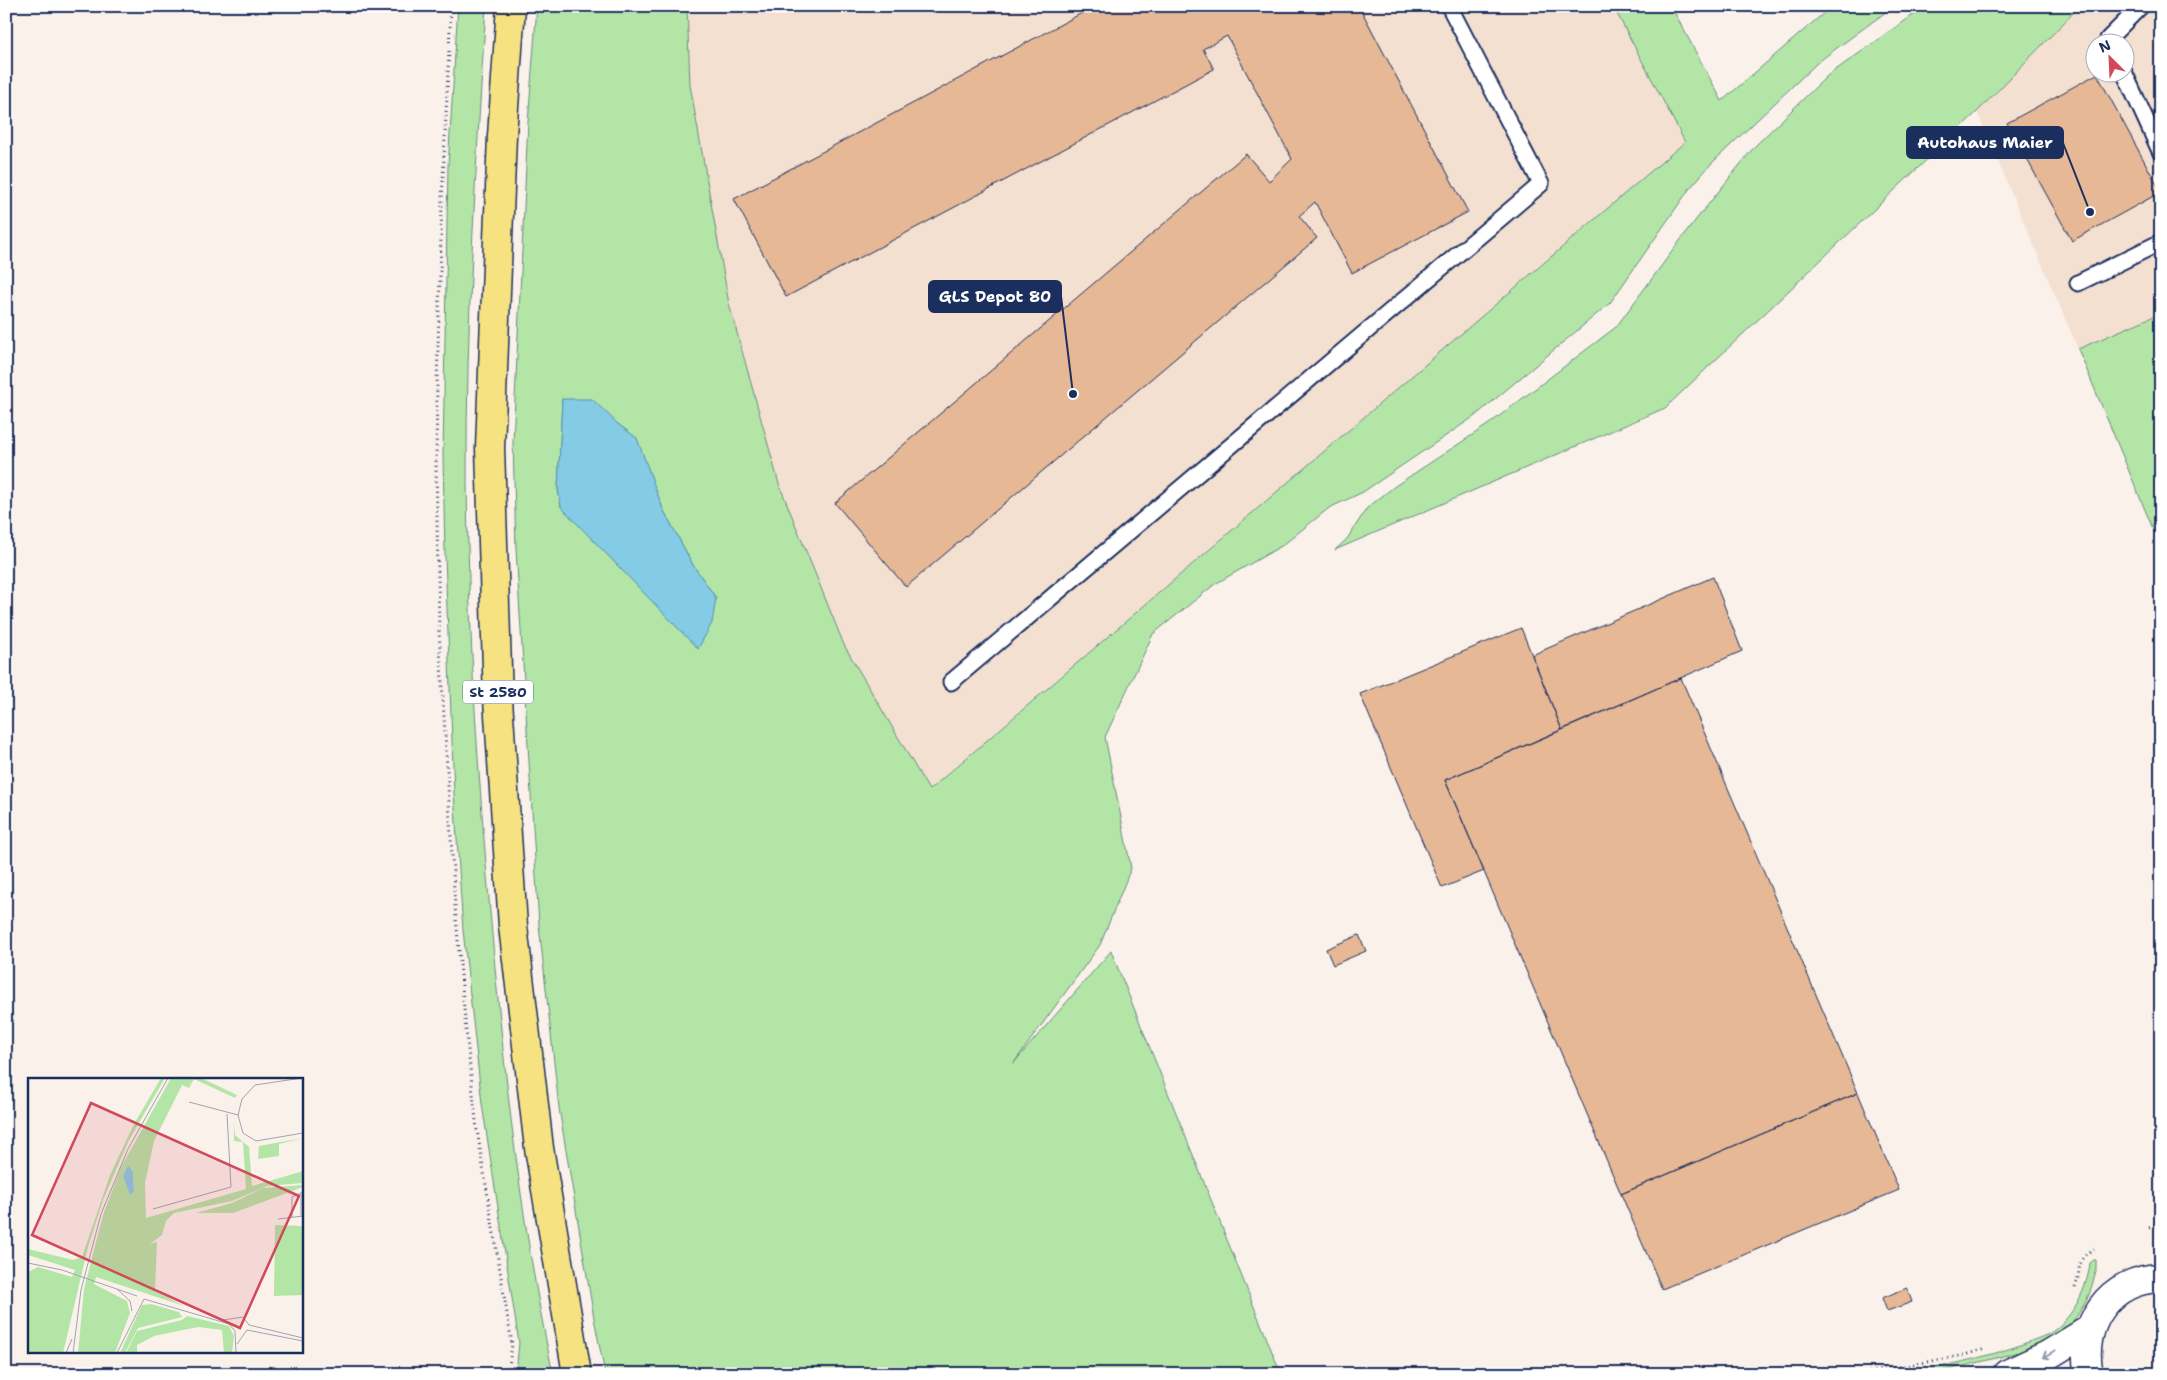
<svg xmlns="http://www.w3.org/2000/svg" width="2167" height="1380" font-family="'Shantell Sans',sans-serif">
<rect width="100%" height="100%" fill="#faf1ea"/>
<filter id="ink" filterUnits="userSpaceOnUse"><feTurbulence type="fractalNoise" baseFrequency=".02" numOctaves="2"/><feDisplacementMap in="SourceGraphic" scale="10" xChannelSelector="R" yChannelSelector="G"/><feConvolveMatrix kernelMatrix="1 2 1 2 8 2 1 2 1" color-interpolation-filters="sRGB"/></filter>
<g filter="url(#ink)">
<path fill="#f4e0d1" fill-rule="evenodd" d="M687 6H1613L1685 142 928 790 844 645 779 484 729 304 690 85Z
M2080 6H2161V313L2078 349 1977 112ZM2094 42H2124V72H2094Z"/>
<path fill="#b3e6a6" stroke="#678a82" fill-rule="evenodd" d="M458 6H486C476 164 466 323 467 482 468 629 478 776 491 923 504 1074 521 1225 553 1374H516L519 1343 482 1104 463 930 454 793 445 555 443 455 448 166Z
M537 6H687L690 85 729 304 779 484 844 645 929 790 1685 142 1613 6H1671L1722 101 1832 6H1894L1818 62 1712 163 1690 188 1610 303 1475 416 1363 492 1329 508 1283 545 1215 584 1153 634 1105 737 1131 868 1100 945 1013 1064 1111 951 1281 1374H605L594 1318 559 1108 539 925 516 549 513 442 528 123ZM562 399 618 424 636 438 663 509 693 565 716 598 561 507 558 489Z
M1926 6H2080L1977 112 1665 408 1335 550 1347 539 1367 508 1395 486 1489 424 1616 327 1691 226 1755 146 1827 76Z
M2161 313V548L2078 349Z
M2094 1260H2096V1272L2089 1295 2074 1321 2056 1336 2024 1351 1936 1373 1904 1374C1947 1365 1991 1357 2031 1341 2038 1338 2046 1336 2052 1332 2074 1316 2087 1289 2090 1263Z"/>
<path fill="#84cbe6" stroke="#5a8db0" d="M562 399H592L618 424 637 438 663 509 693 565 716 598 712 623 698 649 561 507 558 489Z"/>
<path fill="#e6b896" stroke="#1b2f5e" d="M1095 6H1359L1468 212 1352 273 1315 202 1299 216 1317 238 906 587 835 503 1246 154 1269 181 1292 159 1227 36 1203 49 1214 69 786 297 734 199Z
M2097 74 2161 192 2072 241 2007 123Z
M1713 577 1742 651 1562 730 1532 655Z
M1521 628 1562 730 1445 780 1484 871 1442 888 1360 694Z
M1681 678 1858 1093 1621 1194 1445 780Z
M1359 935 1366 951 1333 965 1326 949Z
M1858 1093 1899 1190 1662 1289 1621 1194Z
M1907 1288 1912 1302 1887 1311 1882 1298Z"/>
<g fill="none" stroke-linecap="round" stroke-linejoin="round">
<g stroke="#1b2f5e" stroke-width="19">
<path id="service" d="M2110 42 2108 39 2141 6
M2124 72 2161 153
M2078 283 2161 242
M951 682 1541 184 1449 6"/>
</g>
<g stroke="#1b2f5e" stroke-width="31">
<path id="tertiary" d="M2007 1374 2048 1355 2089 1330
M2089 1374C2078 1325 2109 1279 2161 1278"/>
</g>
<g stroke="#1b2f5e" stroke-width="31">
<path id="trunk" d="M511 6 502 136 490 448 498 700 513 926 525 1028 539 1148 577 1374"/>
</g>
<path stroke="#1b2f5e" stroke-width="3" stroke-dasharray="1 4" stroke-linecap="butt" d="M451 6 442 201 437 385 436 465 439 630 455 906 466 1031 477 1130 512 1344 508 1374
M2149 1228 2161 1225
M2075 1288C2083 1266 2073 1260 2097 1247
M1859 1374 1960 1356 1986 1349"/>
<use href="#service" stroke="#fff" stroke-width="15"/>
<use href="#tertiary" stroke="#fff" stroke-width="28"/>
<use href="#trunk" stroke="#f6e281" stroke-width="28"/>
</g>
<defs><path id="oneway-shaft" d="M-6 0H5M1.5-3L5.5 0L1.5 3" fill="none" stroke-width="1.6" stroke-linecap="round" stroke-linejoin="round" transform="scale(1.25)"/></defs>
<use stroke="#8d97ae" href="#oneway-shaft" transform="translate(2049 1354) rotate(151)"/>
</g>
<g text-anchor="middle" stroke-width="4.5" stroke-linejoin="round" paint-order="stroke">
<rect fill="#fff" stroke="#5f6d8e" stroke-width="1" x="463" y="680.5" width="70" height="23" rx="4"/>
<g font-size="14" font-weight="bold" fill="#1b2f5e">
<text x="498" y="697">St 2580</text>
</g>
</g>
<g transform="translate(28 1078)">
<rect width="275" height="275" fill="#faf1ea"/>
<path d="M133 0H137L101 62 75 122 60 169 35 275H0V194L10 189 44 199 47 192 0 177V171L45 182 54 179 82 97 106 46ZM143 0H173L209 17 207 20 166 1 161 10 154 7 126 63 117 105 118 140 218 111 215 64 206 63V46L207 57 221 69 224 108 275 93V105L239 108 204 123 146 135 138 143 134 157 122 166 129 164 127 213 156 228 68 199 66 206 99 223 102 235 87 275H50L56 211 75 137 93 89ZM100 87 105 94 106 113 95 98ZM275 60 251 66V78L230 81 231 68ZM275 107V109L205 135H168L204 125 235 110ZM247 147 274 148 275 217 246 218ZM123 226 151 234 154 239 110 250 97 275H92L114 227ZM159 238 201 248 206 258 204 275H196L194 252 170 249 126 258 109 267V275H98L109 253 154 242Z" fill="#b3e6a6" fill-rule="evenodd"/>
<path d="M100 87 105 94 106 113 102 117 95 98Z" fill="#84cbe6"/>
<path fill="none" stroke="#a1a3b2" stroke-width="1" d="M274 0 227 7 214 21 210 37 215 55 228 63 275 55M161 24 210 37M273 115V139M125 131 203 109 199 36M264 140V119L275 114M250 141 275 138M0 185 34 192 109 218M89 211 102 223 104 233M116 221 201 246 207 253 208 275M195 242 215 239 221 247M221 247 275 260M209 266 219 252 275 263M38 275 44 261M45 275 53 212 73 136 100 71 140 0M89 275 116 221"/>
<path fill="#d1495b" fill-opacity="0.15" stroke="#d1495b" stroke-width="2.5" d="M63 25 271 118 212 250 4 157Z"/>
<rect width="275" height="275" fill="none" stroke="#1b2f5e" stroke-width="2.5"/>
</g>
<path fill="none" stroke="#1b2f5e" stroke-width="2" d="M2090 212L2063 143M1073 394L1061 296"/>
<g fill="#1b2f5e" stroke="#fff" stroke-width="2">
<circle cx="2090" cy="212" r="5"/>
<circle cx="1073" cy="394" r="5"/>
</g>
<g fill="#1b2f5e" stroke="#1b2f5e" stroke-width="2">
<rect x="1907" y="127" width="156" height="31" rx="5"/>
<rect x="929" y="281" width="132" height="31" rx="5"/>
</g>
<g font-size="16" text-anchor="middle" font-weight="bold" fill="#fff">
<text x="1985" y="148">Autohaus Maier</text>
<text x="995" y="302">GLS Depot 80</text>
</g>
<rect width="2167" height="1380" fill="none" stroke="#fff" stroke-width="25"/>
<rect x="12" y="12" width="2142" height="1355" fill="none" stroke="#1b2f5e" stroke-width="2" filter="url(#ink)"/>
<g transform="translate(2110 58) rotate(336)"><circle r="24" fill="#ffffff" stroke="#a4acbf"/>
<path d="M0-4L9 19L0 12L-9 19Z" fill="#d1495b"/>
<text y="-8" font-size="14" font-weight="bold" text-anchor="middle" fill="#1b2f5e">N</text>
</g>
</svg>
